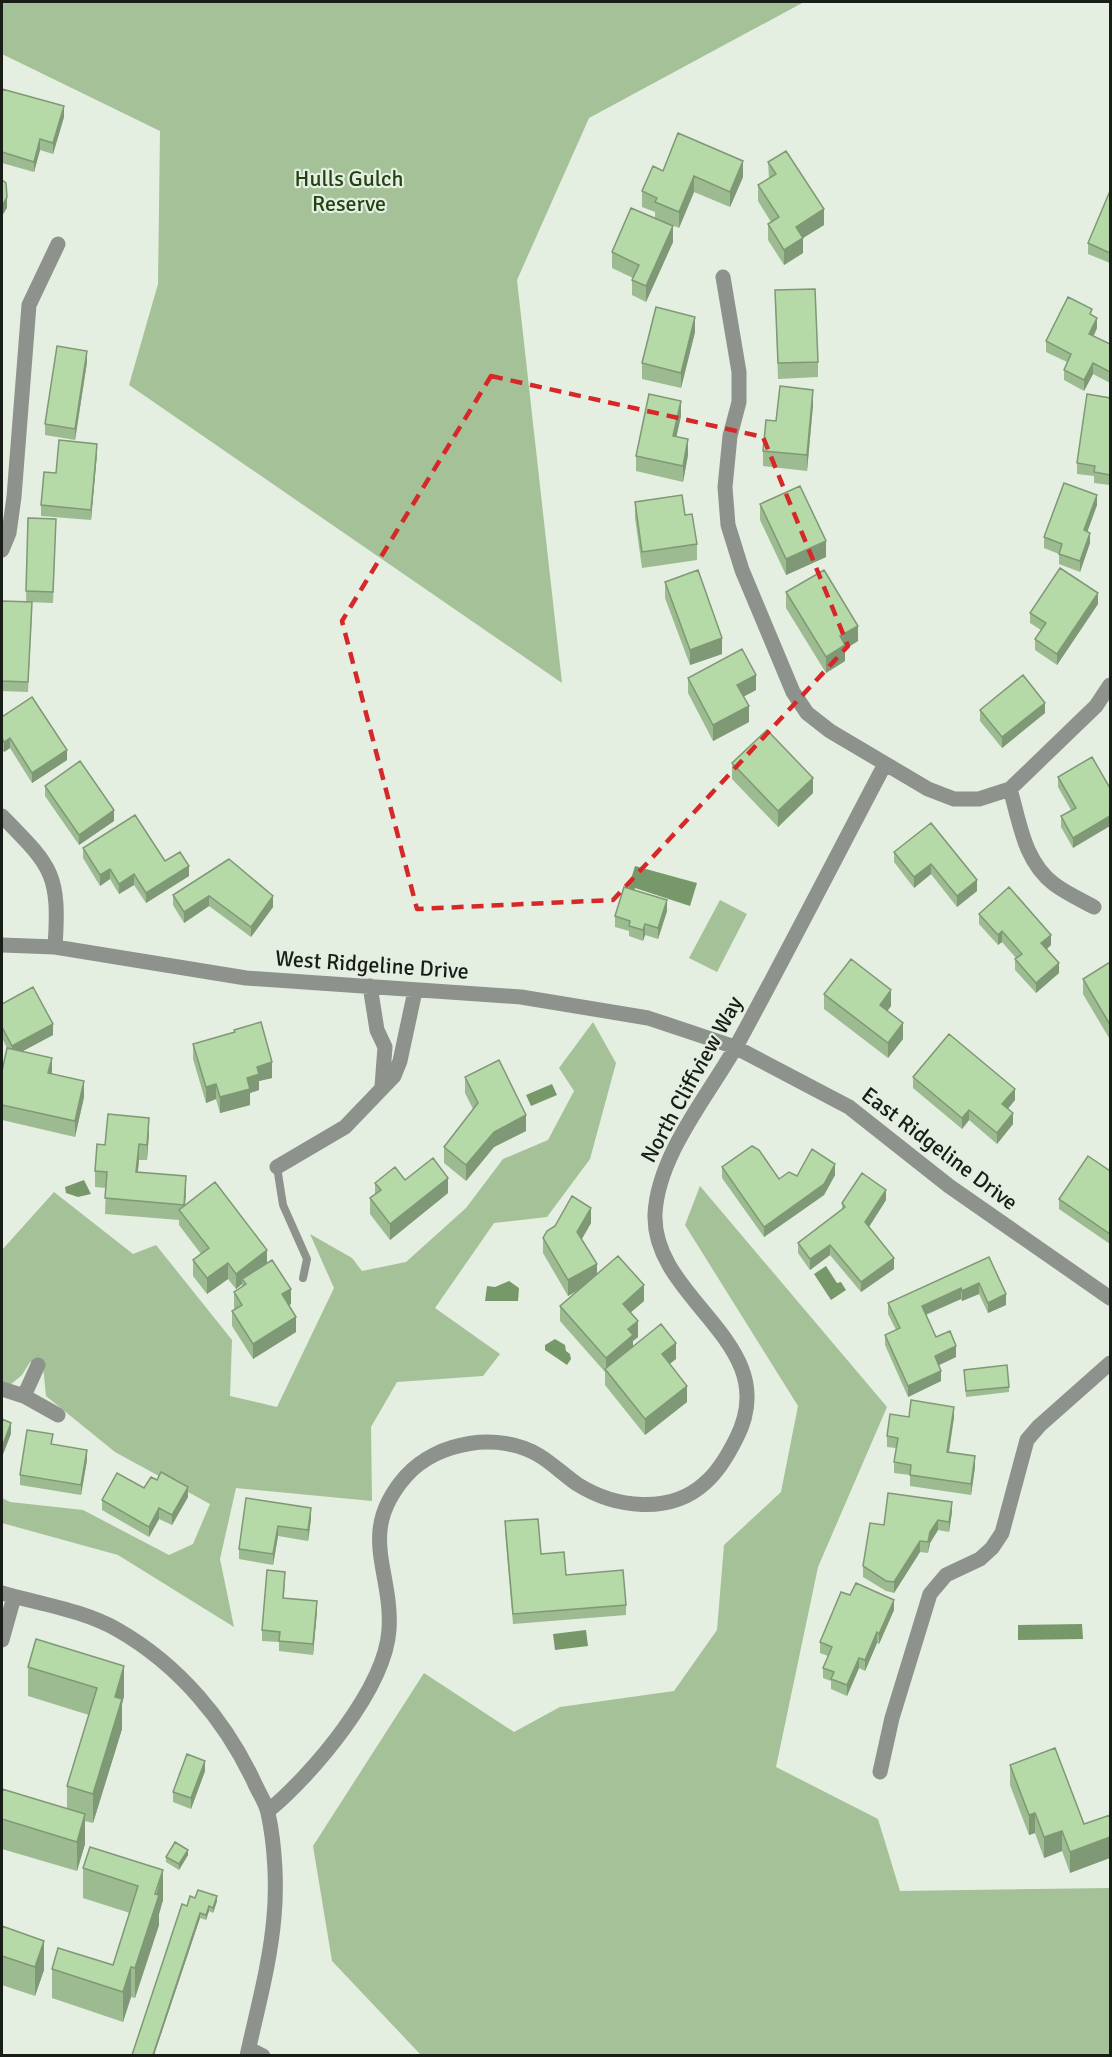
<svg xmlns="http://www.w3.org/2000/svg" width="1112" height="2057" font-family="Signika,sans-serif">
<rect width="100%" height="100%" fill="#e4eee1"/>
<path fill="#a4c198" d="M2 2H804L589 118 517 280 562 683 129 385 158 284 160 131 2 54Z
M720 900 747 914 717 972 689 958Z
M593 1022 616 1063 590 1159 547 1217 494 1223 435 1308 500 1354 483 1376 397 1382 371 1427 372 1501 236 1488 220 1559 234 1627 118 1555 2 1523V1498L10 1502 83 1510 169 1555 193 1544 210 1504 115 1452 46 1396 43 1366 30 1362 22 1375 10 1385 2 1382V1250L54 1192 133 1254 156 1245 232 1340 230 1396 277 1407 334 1288 310 1234 352 1258 362 1271 406 1262 466 1208 503 1159 548 1140 574 1091 559 1068Z
M700 1186 887 1407 818 1567 776 1767 878 1819 900 1891 1110 1888V2055H421L332 1961 313 1846 424 1673 514 1732 560 1707 674 1691 717 1630 724 1545 781 1492 798 1406 685 1225Z"/>
<path fill="#779969" d="M635 866 697 883 690 906 635 888 634 891 628 889Z
M552 1084 557 1095 531 1106 526 1095Z
M84 1180 91 1194 78 1197 66 1193 65 1187Z
M826 1266 837 1283 841 1282 846 1290 831 1300 814 1274Z
M509 1281 519 1288 518 1301H485L487 1286 495 1287Z
M555 1339 565 1345 566 1351 570 1354 571 1359 567 1365 545 1350V1345Z
M1082 1624 1083 1639 1018 1640V1625Z
M586 1630 588 1646 555 1650 553 1634Z"/>
<g fill="none" stroke-linecap="round" stroke-linejoin="round">
<path stroke="#8e928c" stroke-width="8" d="M277 1167 283 1205 307 1259 303 1278"/>
<path stroke="#8e928c" stroke-width="15" d="M723 277 739 372V402L730 436 725 487 728 525 742 570 793 692 807 713 830 731 928 789 954 799H979L1010 789 1096 706 1110 685
M2 550 9 533 14 497 29 305 58 244
M1010 789C1020 823 1024 861 1054 884 1066 893 1081 900 1094 907
M2 816C52 867 60 873 55 947
M2 945 55 947 246 978 521 997 648 1018 735 1047 849 1107 949 1186 1110 1298
M370 986 377 1030 385 1047 382 1086
M277 1167 345 1127 394 1076 400 1061 415 991
M2 1389 24 1396 58 1415
M24 1396 38 1365
M2 1593C40 1604 83 1610 118 1630 179 1665 226 1721 255 1784 259 1793 266 1803 268 1813 275 1845 277 1885 274 1917 270 1964 257 2010 247 2056
M2 1640 14 1597
M880 1772 892 1718 930 1594 946 1575 980 1559 992 1548 1002 1533 1027 1440 1039 1426 1110 1363
M268 1811C312 1775 385 1689 389 1630 393 1570 356 1533 406 1476 437 1441 500 1431 540 1456 553 1464 564 1475 577 1484 615 1508 670 1515 705 1483 719 1471 728 1455 736 1439 786 1343 652 1301 655 1214 658 1154 709 1095 738 1043 788 951 836 857 885 764
M249 2049 263 2056"/>
</g>
<path fill="#9cbb90" d="M2 89 64 117 53 154 40 150 34 172 2 163Z
M768 162 824 225 803 238V253L784 265 768 240V224L771 222 758 201V185L769 178Z
M663 171 743 177 730 207 694 192 679 228 655 218V212L642 207V191Z
M1110 191V263L1088 254V243Z
M673 242 646 302 632 295V280L633 278 612 268V252Z
M775 290 818 362V377L778 379Z
M1092 315 1097 328 1094 336 1110 344V383L1093 374 1084 391 1064 380V370L1067 362 1046 352V341Z
M695 332 681 388 642 379V363Z
M87 362 75 440 45 435V424Z
M1110 398V485L1094 483V476L1077 474V463Z
M813 405 807 471 763 466V451L776 421Z
M681 416 676 437 688 455 683 482 636 471V456Z
M97 454 91 520 41 516V505L56 473Z
M635 502 697 544V560L642 568 635 518Z
M760 504 826 557 786 575 760 520Z
M1097 505 1087 532 1090 543 1080 572 1059 564V554L1044 548V537Z
M28 518 56 519 53 603 26 602Z
M665 582 722 654 690 665 665 598Z
M786 592 858 641 845 649V661L826 673 786 608Z
M2 601 32 613 28 692 2 691Z
M1098 604 1057 665 1035 650V639L1041 630 1030 623V613Z
M688 678 756 690 743 697 749 722 713 741 688 693Z
M980 710 1045 713 1002 748 980 721Z
M2 717 67 760 32 783 10 748 4 752 2 749Z
M1092 757 1073 848 1061 827V816L1071 810 1058 787V777Z
M732 763 813 793 778 827 732 779Z
M45 786 114 821 79 845 45 796Z
M931 823 977 891 957 907 931 874 914 888 894 862V852Z
M83 848 165 861 189 876 146 903 134 885 119 894 110 879 100 886 83 858Z
M229 859 273 907 251 937 209 906 184 923 173 905V895Z
M667 911 658 939 645 935 643 941 629 936V931L615 927V916Z
M979 914 1051 945 1047 949 1059 973 1036 993 1015 970V959L1016 958 1002 942 998 945 979 924Z
M1110 962 1109 1038 1083 994V979Z
M824 994 891 1006 887 1011 903 1039 888 1058 824 1009Z
M2 1004 53 1035 22 1051 84 1097 75 1137 2 1120V1071L7 1048 2 1038Z
M234 1030 272 1078 259 1081V1090L250 1093V1105L220 1113 216 1099 206 1103 193 1059V1044L234 1032Z
M465 1077 526 1131 494 1147 466 1181 444 1163V1147L473 1109 465 1093Z
M913 1077 1015 1100 1008 1109 1013 1124 997 1144 969 1120 962 1129 913 1088Z
M149 1133 147 1160H139L138 1172 186 1191 185 1205 267 1263 291 1304 289 1305 296 1332 253 1359 232 1326V1311L235 1309 234 1308V1292L242 1287V1284L236 1289 228 1279 207 1294 193 1276V1260L201 1254 179 1225V1220L105 1214 106 1188 95 1187V1171L105 1145Z
M722 1167 779 1179 797 1176 835 1175 824 1195 764 1237 722 1178Z
M1110 1171V1244L1059 1209V1199Z
M405 1180 448 1193 390 1240 370 1214V1198L375 1194V1183Z
M886 1200 869 1227 894 1269 861 1292 830 1255 810 1270 798 1253V1243L842 1210V1203Z
M591 1223 582 1239 597 1274 644 1301 630 1313 638 1337 633 1341V1347L676 1359 669 1364 687 1402 645 1435 605 1385V1372L560 1321V1306L578 1290 568 1296 543 1253V1238Z
M989 1257 1006 1305 988 1313 979 1294 962 1301 961 1299 926 1315 936 1337 956 1357 939 1365 941 1381 908 1397 885 1345V1335L896 1330 888 1314V1303Z
M964 1370 1009 1387V1392L966 1397Z
M909 1417H954L949 1453 975 1467 971 1495 910 1486V1475L894 1473V1462L896 1448 887 1447V1436Z
M53 1444 87 1460 81 1495 20 1485V1475Z
M144 1488 188 1497 172 1525 159 1519 149 1537 102 1510V1500Z
M246 1498 311 1519 308 1541 278 1536 273 1565 239 1559V1549Z
M952 1512 949 1532 938 1530 930 1543 928 1553 920 1552 894 1593 886 1591 863 1577V1566L884 1525Z
M505 1521 566 1575 626 1605V1615L513 1624 505 1532Z
M285 1582 284 1598 317 1611 313 1655 279 1651V1642L262 1641V1630Z
M894 1610 879 1644 877 1643 865 1671 859 1668 847 1696 831 1689V1681L823 1678V1668L828 1656 820 1653V1642Z
M28 1667 124 1696 122 1704V1729L93 1823 85 1821V1844L77 1871 2 1849V1789L67 1809V1786L89 1715 28 1696Z
M1010 1765 1084 1824 1070 1873 1062 1851 1044 1858 1035 1833 1029 1835 1010 1785Z
M205 1771 191 1809 173 1802V1792Z
M90 1847 163 1900 159 1914V1925L135 1998 131 1997 123 2022 52 1998V1969L113 1965 130 1913 83 1898V1868Z
M188 1855 179 1870 166 1862V1857Z
M195 1898 217 1901 213 1913 209 1911 206 1920 200 1918 154 2055H132L187 1906Z
M2 1926 44 1970 35 1996 2 1985Z"/>
<path fill="#7f9875" d="M64 106V117L53 154V143Z
M40 139V150L34 172V162Z
M743 161V177L730 207V192Z
M694 176V192L679 228V212Z
M7 197V208L2 216V206Z
M824 209V225L803 238V253L784 265V250L796 227Z
M673 226V242L646 302V286Z
M695 317V332L681 388V373Z
M1097 318V328L1089 344V334Z
M87 351V362L75 440V429Z
M1093 363V374L1084 391V380Z
M813 390V405L807 471V455Z
M681 401V416L673 452V436Z
M688 439V455L683 482V466Z
M97 444V454L91 520V510Z
M1097 495V505L1084 541V530Z
M1090 533V543L1080 572V561Z
M826 541V557L786 575V559Z
M1098 593V604L1057 665V654Z
M858 626V641L845 649V661L826 673V657L840 636Z
M722 638V654L690 665V650Z
M756 675V690L737 700V685Z
M1045 703V713L1002 748V737Z
M749 706V722L713 741V725Z
M10 738V748L4 752V742Z
M67 750V760L32 783V773Z
M813 778V793L778 827V811Z
M114 810V821L79 845V835Z
M1110 816V826L1073 848V838Z
M931 864V874L914 888V877Z
M189 866V876L146 903V893Z
M110 869V879L100 886V875Z
M134 874V885L119 894V884Z
M977 880V891L957 907V896Z
M209 896V906L184 923V912Z
M273 896V907L251 937V927Z
M667 900V911L658 939V928Z
M645 924V935L643 941V930Z
M1002 931V942L998 945V935Z
M1051 935V945L1041 954V943Z
M1059 963V973L1036 993V983Z
M891 990V1006L880 1021V1005Z
M1110 1022V1037L1109 1038V1023Z
M903 1023V1039L888 1058V1043Z
M53 1024V1035L12 1057V1046Z
M52 1058V1074L48 1073Z
M272 1062V1078L259 1081V1090L250 1093V1105L220 1113V1097L247 1078 257 1067Z
M84 1081V1097L75 1137V1121Z
M216 1084V1099L206 1103V1087Z
M1015 1089V1100L1002 1115V1104Z
M969 1110V1120L962 1129V1118Z
M1013 1113V1124L997 1144V1133Z
M526 1115V1131L494 1147 466 1181V1165L494 1132Z
M149 1118V1133L147 1160V1145Z
M139 1144V1160L136 1187V1172Z
M835 1164V1175L824 1195 764 1237V1227Z
M186 1176V1191L184 1220V1205Z
M448 1178V1193L390 1240V1224Z
M886 1190V1200L865 1233V1222Z
M591 1208V1223L577 1247V1232Z
M830 1245V1255L810 1270V1259Z
M267 1250V1265L242 1279V1284L236 1289V1274Z
M894 1258V1269L861 1292V1282Z
M228 1263V1279L207 1294V1278Z
M597 1264V1279L568 1296V1280Z
M979 1283V1294L962 1301V1291Z
M644 1285V1301L623 1319V1304Z
M961 1288V1299L922 1316V1306Z
M291 1289V1304L282 1310V1294Z
M1006 1294V1305L988 1313V1303Z
M296 1317V1332L253 1359V1344Z
M638 1321V1337L633 1341V1351L606 1371V1358L628 1329Z
M676 1343V1359L662 1370V1354Z
M956 1346V1357L935 1367V1356Z
M941 1371V1381L908 1397V1386Z
M687 1386V1402L645 1435V1419Z
M954 1407V1417L947 1463V1452Z
M11 1423V1434L2 1457V1447Z
M87 1450V1460L81 1495V1485Z
M975 1456V1467L971 1495V1484Z
M188 1487V1497L172 1525V1515Z
M952 1502V1512L949 1532V1522Z
M159 1508V1519L149 1537V1527Z
M311 1508V1519L308 1541V1530Z
M938 1520V1530L930 1543 928 1553 930 1532Z
M278 1526V1536L273 1565V1554Z
M920 1541V1552L894 1593V1582Z
M894 1600V1610L879 1644V1634Z
M317 1601V1611L313 1655V1644Z
M877 1632V1643L865 1671V1660Z
M859 1658V1668L847 1696V1685Z
M124 1666V1696L122 1704V1729L93 1823V1794L115 1697Z
M205 1761V1771L191 1809V1798Z
M1035 1813V1833L1029 1835V1815Z
M85 1814V1844L77 1871V1842Z
M1062 1831V1851L1044 1858V1837Z
M1110 1837V1858L1070 1873V1852Z
M188 1850V1855L179 1870V1864Z
M163 1870V1900L159 1914V1925L135 1998V1968Z
M217 1896V1901L213 1913V1908Z
M209 1906V1911L206 1920V1915Z
M200 1913V1918L154 2055H153Z
M44 1941V1970L35 1996V1967Z
M131 1967V1997L123 2022V1992Z"/>
<path fill="#b5d9a7" stroke="#7f9875" stroke-width="1.5" d="M2 89 64 106 53 143 40 139 34 162 2 152Z
M678 133 743 161 730 192 694 176 679 212 655 202 657 198 642 191 653 166 663 171Z
M786 151 824 209 796 227 803 238 784 250 768 224 779 217 758 185 776 174 768 162Z
M2 180 6 183 7 197 2 206Z
M1110 191V253L1088 243Z
M631 208 673 226 646 286 632 280 639 265 612 252Z
M815 289 818 362 778 363 775 290Z
M1068 297 1092 309 1090 314 1097 318 1089 334 1110 344V372L1093 363 1084 380 1064 370 1071 354 1046 341Z
M656 307 695 317 681 373 642 363Z
M57 346 87 351 75 429 45 424Z
M780 386 813 390 807 455 763 451 766 420 776 421Z
M649 394 681 401 673 436 688 439 683 466 636 456Z
M1087 394 1110 398V475L1094 472 1095 466 1077 463Z
M59 440 97 444 91 510 41 505 44 472 56 473Z
M1064 483 1097 495 1084 530 1090 533 1080 561 1059 554 1062 544 1044 537Z
M800 486 826 541 786 559 760 504Z
M682 495 685 515 692 514 697 544 642 552 635 502Z
M28 518 56 519 53 592 26 591Z
M1060 568 1098 593 1057 654 1035 639 1046 623 1030 613Z
M698 570 722 638 690 650 665 582Z
M824 570 858 626 840 636 845 645 826 657 786 592Z
M2 601 32 602 28 682 2 681Z
M742 649 756 675 737 685 749 706 713 725 688 678Z
M1023 675 1045 703 1002 737 980 710Z
M32 697 67 750 32 773 10 738 4 742 2 738V717Z
M767 730 813 778 778 811 732 763Z
M1092 757 1110 788V816L1073 838 1061 816 1076 808 1058 777Z
M80 761 114 810 79 835 45 786Z
M135 815 165 861 180 852 189 866 146 893 134 874 119 884 110 869 100 875 83 848Z
M931 823 977 880 957 896 931 864 914 877 894 852Z
M229 859 273 896 251 927 209 896 184 912 173 895Z
M624 887 667 900 658 928 645 924 643 930 629 926 630 921 615 916Z
M1009 887 1051 935 1041 943 1059 963 1036 983 1015 959 1022 954 1002 931 998 935 979 914Z
M851 959 891 990 880 1005 903 1023 888 1043 824 994Z
M1110 962V1022L1109 1023 1083 979Z
M33 987 53 1024 12 1046 2 1027V1004Z
M261 1022 272 1062 257 1067 259 1074 247 1078 250 1089 220 1097 216 1084 206 1087 193 1044 235 1032 234 1030Z
M949 1034 1015 1089 1002 1104 1013 1113 997 1133 969 1110 962 1118 913 1077Z
M7 1048 52 1058 48 1073 84 1081 75 1121 2 1105V1071Z
M499 1060 526 1115 494 1132 466 1165 444 1147 478 1103 465 1077Z
M108 1114 149 1118 147 1145 139 1144 136 1172 186 1176 184 1205 105 1198 107 1172 95 1171 97 1144 105 1145Z
M752 1146 759 1150 779 1179 789 1172 797 1176 812 1149 835 1164 824 1184 764 1227 722 1167Z
M1088 1156 1110 1171V1234L1059 1199Z
M433 1158 448 1178 390 1224 370 1198 381 1190 375 1183 395 1167 405 1180Z
M862 1173 886 1190 865 1222 894 1258 861 1282 830 1245 810 1259 798 1243 845 1207 842 1203Z
M215 1182 267 1250 236 1274 228 1263 207 1278 193 1260 209 1248 179 1210Z
M572 1196 591 1208 577 1232 597 1264 568 1280 543 1238 547 1231 555 1226Z
M618 1256 644 1285 623 1304 638 1321 628 1329 633 1335 606 1358 560 1306Z
M989 1257 1006 1294 988 1303 979 1283 962 1291 961 1288 922 1306 936 1337 950 1331 956 1346 935 1356 941 1371 908 1386 885 1335 900 1328 888 1303Z
M272 1260 291 1289 282 1294 296 1317 253 1344 232 1311 242 1305 234 1292 246 1284 242 1279Z
M661 1324 676 1343 662 1354 687 1386 645 1419 605 1369Z
M1007 1365 1009 1387 966 1391 964 1370Z
M911 1400 954 1407 947 1452 975 1456 971 1484 910 1475 911 1465 894 1462 898 1438 887 1436 890 1414 909 1417Z
M2 1419 11 1423 2 1447Z
M27 1430 53 1434 51 1444 87 1450 81 1485 20 1475Z
M161 1472 188 1487 172 1515 159 1508 149 1527 102 1500 117 1473 144 1488 151 1477 157 1480Z
M888 1493 952 1502 949 1522 938 1520 930 1532 928 1542 920 1541 894 1582 886 1581 863 1566 870 1523 884 1525Z
M246 1498 311 1508 308 1530 278 1526 273 1554 239 1549Z
M538 1519 541 1554 564 1552 566 1575 623 1570 626 1605 513 1614 505 1521Z
M267 1570 285 1572 283 1598 317 1601 313 1644 279 1641 280 1632 262 1630Z
M856 1583 894 1600 879 1634 877 1632 865 1660 859 1658 847 1685 831 1679 834 1672 823 1668 832 1647 820 1642 841 1592 850 1595Z
M36 1639 124 1666 115 1697 122 1699 93 1794 67 1786 97 1688 28 1667Z
M1055 1748 1084 1824 1110 1815V1837L1070 1852 1062 1831 1044 1837 1035 1813 1029 1815 1010 1765Z
M187 1754 205 1761 191 1798 173 1792Z
M2 1789 85 1814 77 1842 2 1819Z
M175 1842 188 1850 179 1864 166 1857Z
M90 1847 163 1870 155 1894 159 1895 135 1968 131 1967 123 1992 52 1969 58 1948 113 1965 138 1886 83 1868Z
M198 1890 217 1896 213 1908 209 1906 206 1915 200 1913 153 2055H132L182 1904 187 1906 190 1896 195 1898Z
M2 1926 44 1941 35 1967 2 1956Z"/>
<path fill="none" stroke="#d62828" stroke-width="4.5" stroke-dasharray="12 8" stroke-linejoin="round" d="M491 376 763 437 848 646 613 900 417 909 342 621Z"/>
<g text-anchor="middle" stroke-width="4.5" stroke-linejoin="round" paint-order="stroke">
<g font-size="22" fill="#224311" stroke="#e4eee1">
<text x="349" y="186">Hulls Gulch<tspan x="349" dy="25">Reserve</tspan></text>
</g>
<g font-size="22" fill="#191d18" stroke="#e4eee1">
<text transform="translate(372 964) rotate(4)" y="8">West Ridgeline Drive</text>
<text transform="translate(691 1079) rotate(-61)" y="8">North Cliffview Way</text>
<text transform="translate(940 1148) rotate(37)" y="8">East Ridgeline Drive</text>
</g>
</g>
<rect width="1112" height="2057" fill="none" stroke="#191d18" stroke-width="6"/>
</svg>
